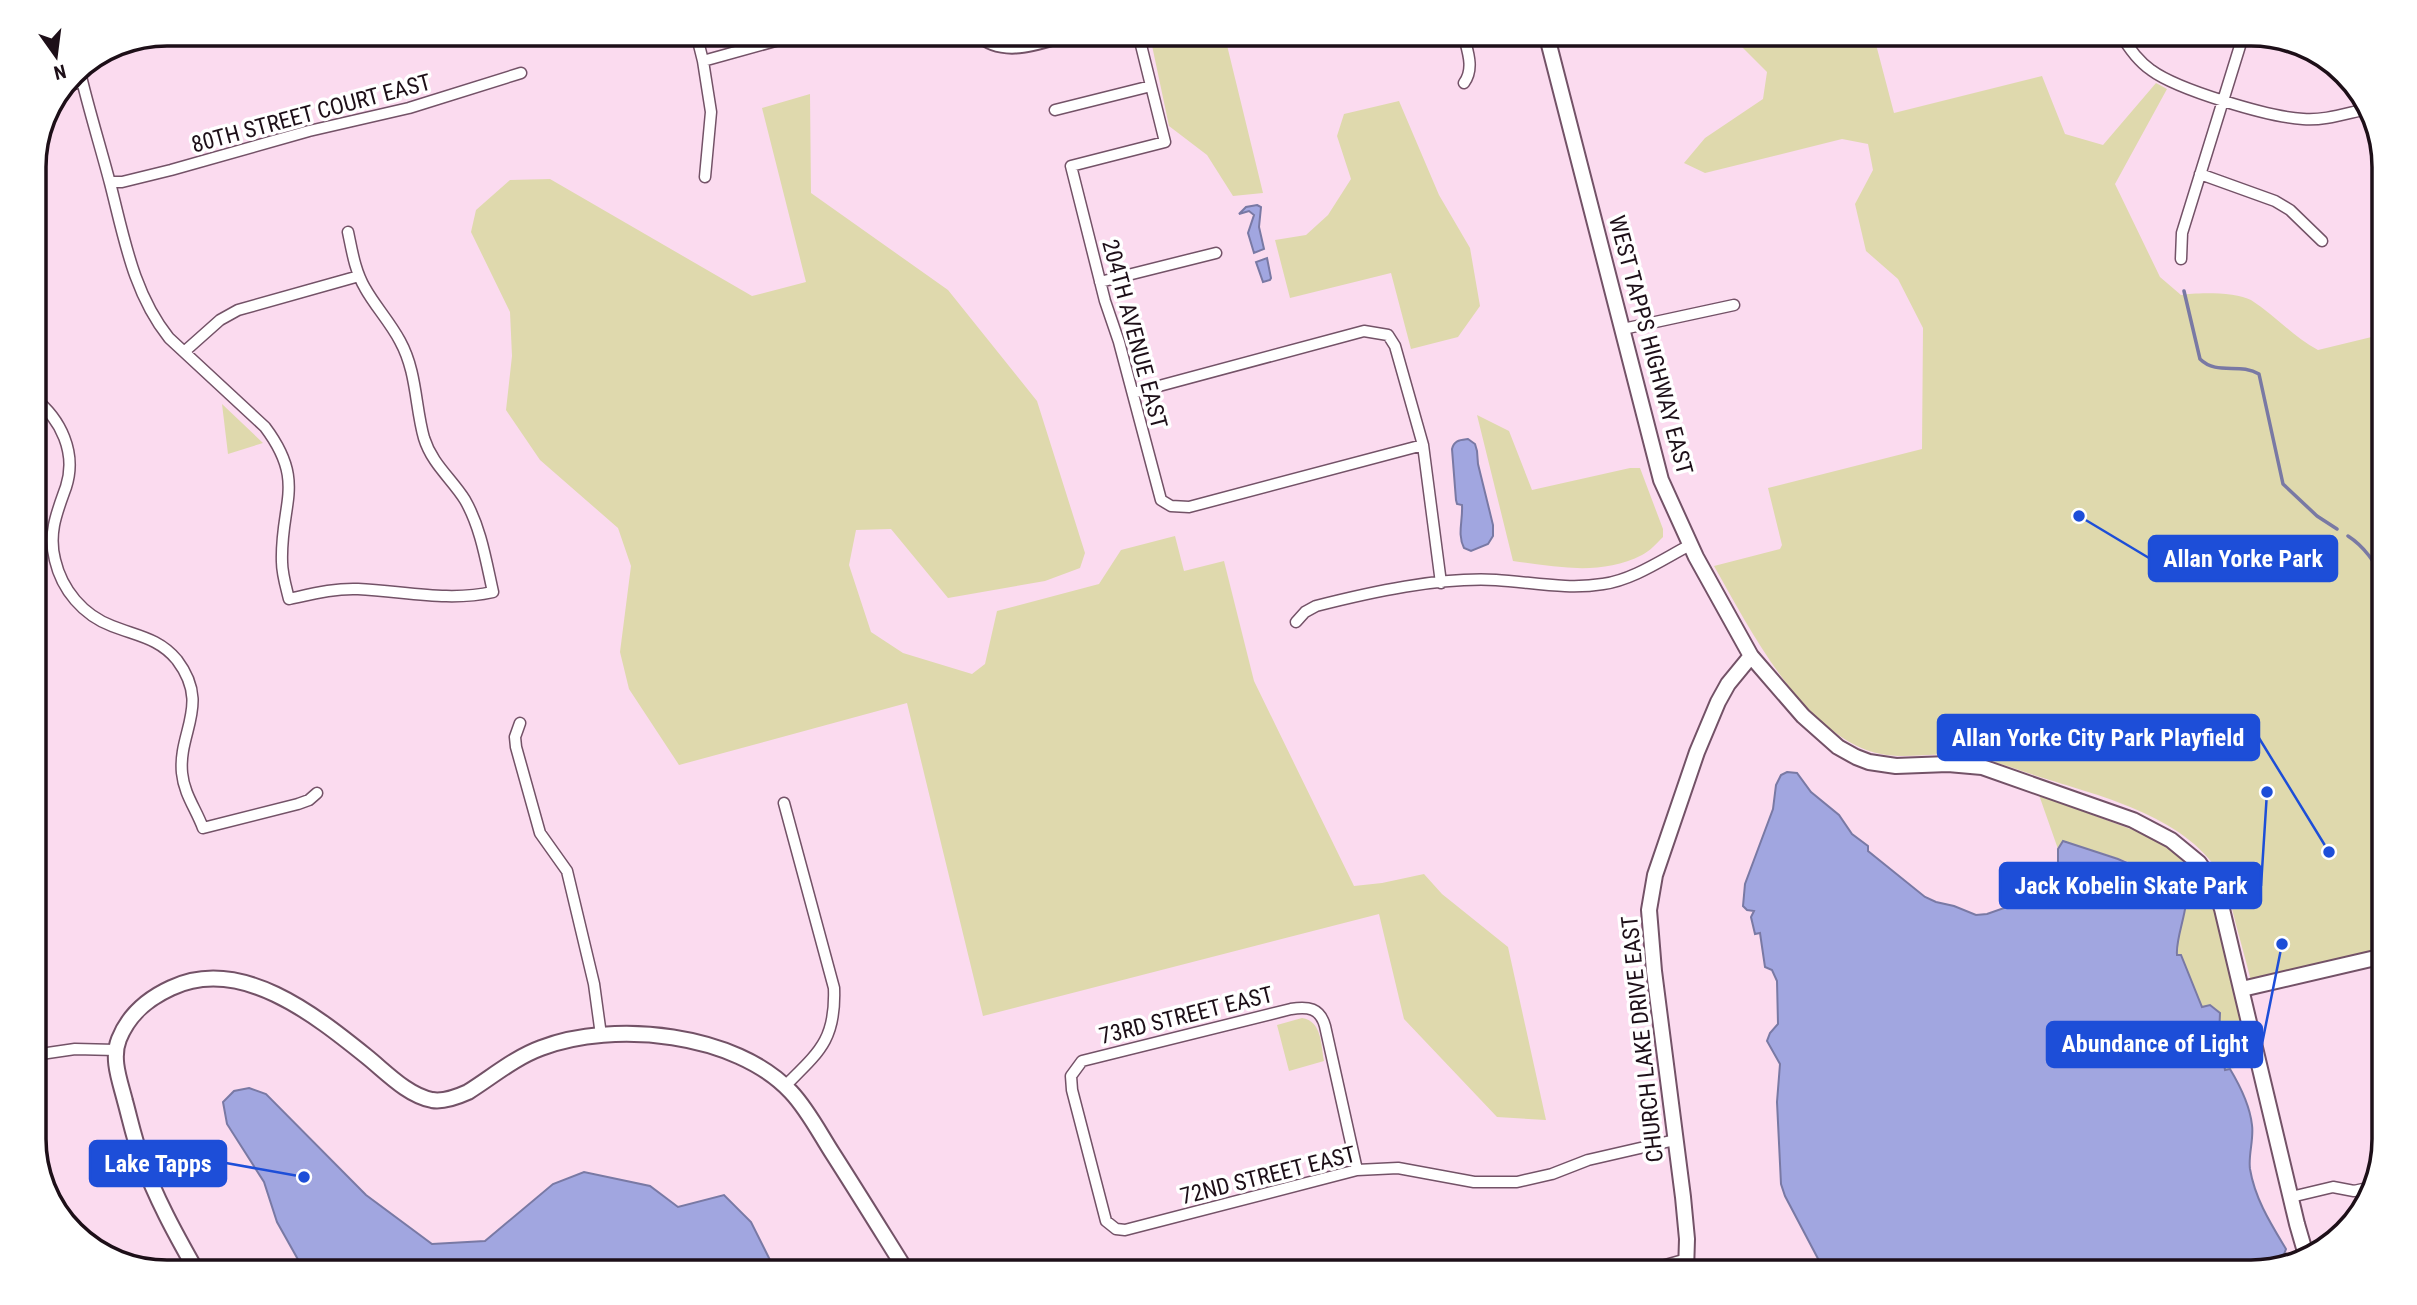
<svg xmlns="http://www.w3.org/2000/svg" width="2417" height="1305" font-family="'Roboto Condensed',sans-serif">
<rect width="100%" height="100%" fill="#fbdbef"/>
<path fill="#dfd9ad" d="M1152 33H1224L1263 193 1233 196 1207 155 1169 126 1150 36Z
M1728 33H1873L1894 113 2042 76 2065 134 2103 145 2156 83 2167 89 2115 184 2160 277 2181 295C2197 292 2237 292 2251 300 2275 315 2293 337 2318 350L2384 334V950L2251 981C2245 957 2238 933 2232 909 2230 899 2228 887 2223 879 2190 818 2104 797 2043 778 2018 770 1993 760 1966 756 1926 750 1896 765 1857 746 1792 713 1748 626 1714 566L1780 549 1782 545 1768 488 1922 449 1923 328 1898 279 1866 251 1855 204 1873 170 1868 144 1842 139 1705 173 1684 163 1705 138 1763 99 1767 72Z
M810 94 811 193 948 290 1037 401 1085 553 1080 568 1045 581 948 598 891 529 856 530 849 565 871 632 903 653 972 674 985 664 997 611 1099 584 1121 550 1175 536 1184 571 1224 561 1254 681 1354 886 1382 883 1424 874 1442 894 1508 947 1546 1120 1497 1117 1404 1019 1379 914 983 1016 907 703 679 765 629 689 620 652 631 566 618 528 540 460 506 410 512 356 510 312 471 232 476 210 510 180 550 179 752 296 806 282 762 108Z
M1399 101 1439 195 1470 248 1480 306 1458 337 1411 349 1391 273 1290 298 1275 240 1306 235 1328 215 1351 179 1337 136 1344 114Z
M222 404 263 443 228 454Z
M1477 415 1509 431 1532 490 1630 468H1640L1663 529V537C1657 543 1650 551 1642 555 1601 576 1557 567 1513 561Z
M2039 795 2152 837 2184 860 2202 881 2211 899 2218 923 2255 1064 2225 1070 2219 1038 2220 1013 2210 1005 2202 1007 2181 955 2177 956V938L2187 896 2186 890C2167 871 2091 850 2063 841L2058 849Z
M1302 1018C1322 1021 1321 1045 1324 1061L1289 1071 1277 1025Z"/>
<path fill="#a1a6e0" stroke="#7979a4" stroke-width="2" d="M1257 205 1261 207 1259 227 1264 249 1254 253 1248 233 1254 215 1249 211 1239 214 1246 207Z
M1267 258 1271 278 1270 280 1263 282 1256 262Z
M1468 439 1475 444 1477 451 1478 464 1493 525V536L1488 544 1471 551 1464 548C1457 534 1463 521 1462 505L1457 504 1456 500 1452 449C1454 440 1460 440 1468 439Z
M1787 772 1797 773 1811 792 1839 815 1852 834 1868 846V851L1925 897 1936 902 1954 906 1976 915 1987 914 2027 900 2058 870V849L2063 841 2118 859 2184 888C2192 903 2175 936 2177 955H2181L2202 1007 2210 1005 2220 1013 2219 1038 2225 1070 2230 1069C2239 1084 2250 1107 2252 1125 2254 1140 2248 1155 2250 1169 2255 1199 2271 1224 2286 1249L2281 1262 2250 1272H1825L1785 1196 1781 1184 1777 1102 1780 1064 1767 1041 1770 1033 1778 1024 1777 981 1772 970 1765 967 1760 933 1755 934 1751 917 1754 911 1747 910 1743 906 1745 884 1773 809 1776 785 1781 775Z
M249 1088 266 1094 366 1195 432 1244 485 1241 553 1184 584 1172 650 1186 678 1207 724 1195 751 1222 776 1272H305L277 1222 264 1182 227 1124 223 1102 234 1091Z"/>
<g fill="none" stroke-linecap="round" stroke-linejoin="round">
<path stroke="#7979a4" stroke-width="3.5" d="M2184 291 2200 359C2217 376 2240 362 2259 374L2283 484 2317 516 2337 529
M2348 536C2365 547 2374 562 2384 579"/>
<g stroke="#735267" stroke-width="13">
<path id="street" d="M696 33 703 61 711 112 705 177
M1138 33 1165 142 1071 166 1105 301 1119 342 1161 500 1171 506 1189 507 1423 445
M1463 33C1467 50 1475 68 1464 83
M2120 33C2128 47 2138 61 2151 70 2178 90 2269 117 2303 119 2324 121 2347 113 2367 109
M703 61 804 33
M79 68C88 107 100 145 110 183 124 237 133 293 169 338L265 427C307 483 280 503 282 562 282 574 286 587 289 599 312 594 335 588 358 589 404 591 448 602 493 592 486 561 481 528 465 500 452 479 432 464 424 438 415 406 417 372 400 341 390 322 375 306 365 288 355 271 352 251 348 232
M66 86 82 82
M1055 110 1151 86
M2200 174 2275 201 2290 210 2322 241
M110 182H122L171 170 309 131 409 108 521 73
M2181 259 2182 233 2244 33
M1100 282 1216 253
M1623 329 1734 305
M184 352 220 320 238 310 359 276
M1133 393 1364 331 1388 335 1395 346 1423 445 1441 583
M34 398C61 419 77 453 66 487 57 512 48 533 55 560 62 590 83 615 112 626 137 636 159 638 177 660 211 705 178 731 182 773 184 794 196 809 203 828L298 804 309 800 317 793
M1296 622 1305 612 1316 606C1371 592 1439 577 1496 580 1531 582 1567 590 1603 584 1633 580 1663 559 1690 545
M520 723 515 737 516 747 540 833 567 871 594 984 601 1035
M784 803 834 988C836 1040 819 1052 785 1086
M34 1055 75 1049 116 1050
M1357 1170 1325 1026C1320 1008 1308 1006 1291 1009L1082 1061 1071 1076 1072 1090 1106 1221 1116 1229 1125 1230 1357 1170 1398 1168 1474 1182H1517L1552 1174 1588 1160 1675 1140
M2291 1197 2333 1187 2354 1191 2372 1187
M1640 1272 1687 1259"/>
</g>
<g stroke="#735267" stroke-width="18">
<path id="secondary" d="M978 33C1004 57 1039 41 1069 33
M1546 33 1661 480 1696 557 1751 656 1803 716 1838 747 1856 757 1869 762 1896 766 1948 764 1982 767 2133 820 2171 840 2199 863 2213 884 2222 909 2297 1224 2306 1255
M2242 989 2384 956
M197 1272C176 1235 155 1197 141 1157 134 1139 130 1119 125 1101 120 1081 111 1059 119 1039 129 1014 147 999 171 988 240 955 315 1015 366 1056 386 1072 407 1095 432 1100 444 1102 457 1097 468 1092 492 1077 514 1058 541 1048 614 1020 736 1033 791 1092 808 1110 820 1134 833 1154 858 1193 882 1232 907 1272
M1686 1272 1687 1239 1683 1197 1654 971 1649 910 1655 875 1697 752 1718 702 1728 684 1751 656"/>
</g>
<use href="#street" stroke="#fff" stroke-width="10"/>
<use href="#secondary" stroke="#fff" stroke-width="14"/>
</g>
<g text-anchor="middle" stroke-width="7" stroke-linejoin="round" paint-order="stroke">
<g font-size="23" fill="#1d0f18" stroke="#fff">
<text transform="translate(311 113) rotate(-15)" y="8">80TH STREET COURT EAST</text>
<text transform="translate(1135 334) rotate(75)" y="8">204TH AVENUE EAST</text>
<text transform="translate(1651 345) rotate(75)" y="8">WEST TAPPS HIGHWAY EAST</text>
<text transform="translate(1186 1015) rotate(-14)" y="8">73RD STREET EAST</text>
<text transform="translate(1642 1039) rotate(-96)" y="8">CHURCH LAKE DRIVE EAST</text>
<text transform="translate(1268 1175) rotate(-14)" y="8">72ND STREET EAST</text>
</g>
</g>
<path d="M0 0H2417V1305H0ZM167 46H2251A121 121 0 0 1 2372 167V1139A121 121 0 0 1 2251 1260H167A121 121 0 0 1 46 1139V167A121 121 0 0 1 167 46Z" fill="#fff" fill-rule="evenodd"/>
<path fill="none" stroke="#1d0f18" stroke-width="3.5" d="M167 46H2251A121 121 0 0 1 2372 167V1139A121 121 0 0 1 2251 1260H167A121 121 0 0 1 46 1139V167A121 121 0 0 1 167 46Z"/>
<path fill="none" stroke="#1d4ed8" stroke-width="2.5" d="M2079 516L2149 558M2329 852L2259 738M2267 792L2261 886M2282 944L2262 1044M304 1177L226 1163"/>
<g fill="#1d4ed8" stroke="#fff" stroke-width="2.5">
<circle cx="2079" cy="516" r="7"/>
<circle cx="2329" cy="852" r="7"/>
<circle cx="2267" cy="792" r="7"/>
<circle cx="2282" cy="944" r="7"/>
<circle cx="304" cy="1177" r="7"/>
</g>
<g fill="#1d4ed8" stroke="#1d4ed8" stroke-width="2.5">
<rect x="2149" y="536" width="188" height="45" rx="7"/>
<rect x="1938" y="715" width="321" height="45" rx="7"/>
<rect x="2000" y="863" width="261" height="45" rx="7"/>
<rect x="2047" y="1022" width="215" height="45" rx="7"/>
<rect x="90" y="1141" width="136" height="45" rx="7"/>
</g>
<g font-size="24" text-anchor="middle" font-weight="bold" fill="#fff">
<text x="2243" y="567">Allan Yorke Park</text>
<text x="2098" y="746">Allan Yorke City Park Playfield</text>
<text x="2131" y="894">Jack Kobelin Skate Park</text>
<text x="2155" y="1052">Abundance of Light</text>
<text x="158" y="1172">Lake Tapps</text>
</g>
<g transform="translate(56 56) rotate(166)" stroke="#ffffff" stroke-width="5" paint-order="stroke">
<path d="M0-5L12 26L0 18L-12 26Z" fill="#1d0f18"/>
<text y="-10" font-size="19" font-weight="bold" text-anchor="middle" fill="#1d0f18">N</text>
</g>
</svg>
